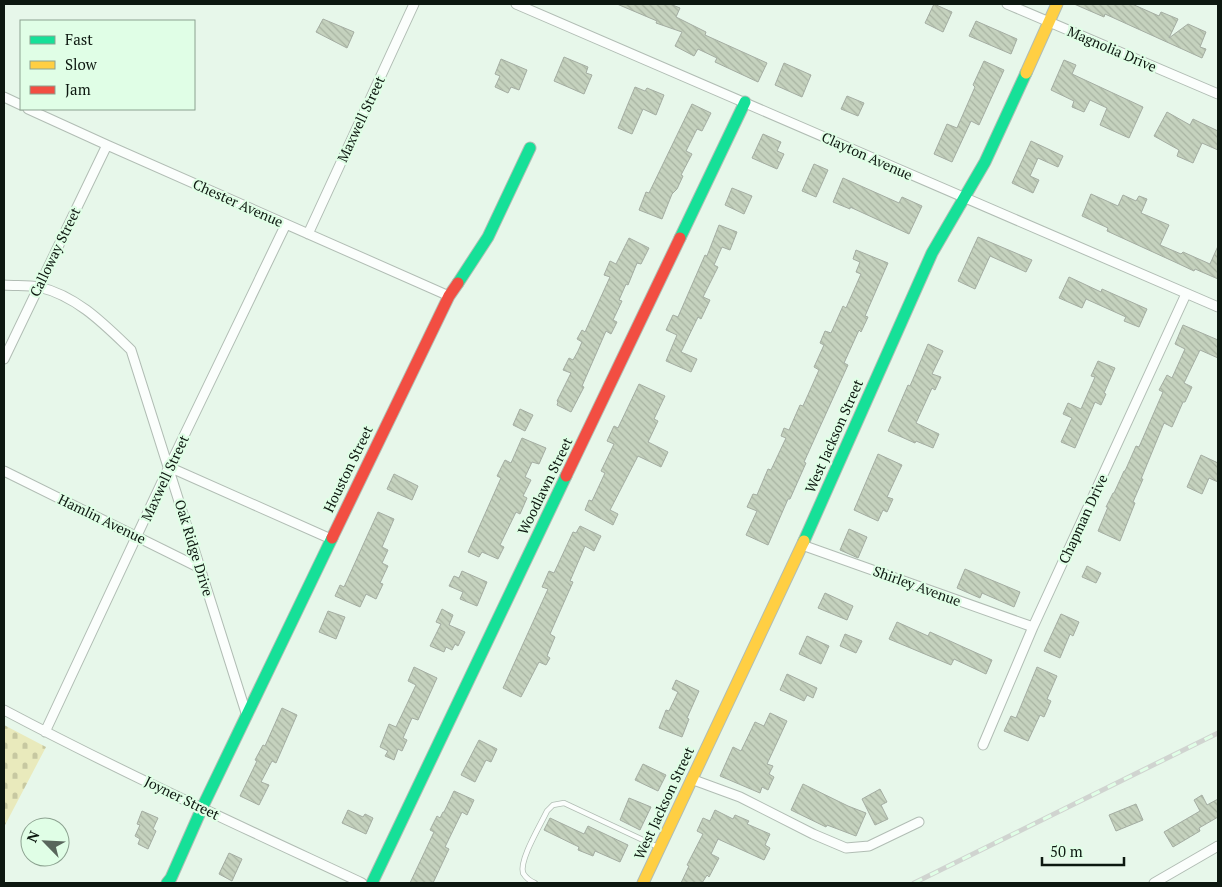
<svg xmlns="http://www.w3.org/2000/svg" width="1222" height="887" font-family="'PT Serif',serif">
<defs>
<pattern id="cemetery-stones" width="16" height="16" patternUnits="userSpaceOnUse" patternTransform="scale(1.25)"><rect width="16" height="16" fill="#e9eabc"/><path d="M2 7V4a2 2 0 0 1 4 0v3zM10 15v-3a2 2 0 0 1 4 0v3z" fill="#c7c8a1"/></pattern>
<pattern id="building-back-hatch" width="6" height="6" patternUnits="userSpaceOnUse" patternTransform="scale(1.25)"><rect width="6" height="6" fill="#c5d2be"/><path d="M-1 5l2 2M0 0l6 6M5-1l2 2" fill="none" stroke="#a8b4a2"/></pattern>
</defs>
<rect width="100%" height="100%" fill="#e7f7ea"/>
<path fill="url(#cemetery-stones)" d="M4 725 46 747 4 827Z"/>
<path fill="url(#building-back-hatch)" stroke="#a4ada2" d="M617 4H670L680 8 676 17 706 32 705 35 767 63 758 82 715 62 717 58 698 49 694 56 675 46 682 32 656 23 657 21Z
M934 4 952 12 943 32 925 23Z
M1074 4H1132L1159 16 1161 12 1178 19 1169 38 1188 24 1206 32 1200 47 1206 49 1202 58 1105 14 1104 17Z
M323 19 354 32 347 48 316 32Z
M976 21 1017 39 1011 54 969 36Z
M564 57 588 67 586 73 592 75 584 94 554 81Z
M501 59 527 70 519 90 511 87 508 93 495 87 500 76 495 74Z
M1064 60 1076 65 1072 74 1143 107 1129 138 1100 125 1107 108 1090 100 1084 112 1072 107 1074 101 1051 90Z
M984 61 1004 70 979 125 971 121 952 162 934 154 947 124 957 128 975 87 973 85Z
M784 63 811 75 802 97 775 85Z
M635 87 645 91 647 88 664 95 656 115 643 109 632 134 618 128Z
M847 96 864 103 858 116 841 109Z
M692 104 711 113 702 131 697 129 686 151 692 154 681 175 683 176 677 189 672 194 662 219 639 210 646 192 649 193Z
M1167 112 1190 125 1193 119 1218 131V150L1202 143 1193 163 1177 156 1179 150 1154 136Z
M763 134 781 142 777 151 784 154 777 169 752 158Z
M1031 141 1063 156 1058 167 1038 158 1030 176 1039 180 1033 193 1012 183Z
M814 164 828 170 816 197 802 191Z
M843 178 899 203 902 197 922 206 909 234 850 207V209L833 202Z
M732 188 752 196 744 214 725 205Z
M1091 194 1118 206 1123 195 1136 201 1139 196 1147 199 1141 213 1169 225 1160 245 1181 254 1183 252 1210 264 1218 246V279L1195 269 1194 271 1177 263 1107 231 1108 228 1082 216Z
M719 225 737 232 730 250 722 247 714 265 718 267 703 297 710 300 701 319 698 317 681 352 697 359 691 372 666 361 677 335 666 330 673 315 678 317 705 255 707 256Z
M978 237 1032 260 1026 272 990 256 975 289 958 281Z
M629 238 649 248 641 264 637 263 628 285 626 284 619 300 622 301 613 320 617 322 611 334 606 331 582 386 584 387 571 412 557 405 558 402 557 401 571 373 563 370 569 358 573 360 578 351 582 342 577 339 582 330 585 332 610 277 604 275 610 261 616 264Z
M856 250 888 263 865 316 868 317 861 332 859 330 844 363 848 365 804 462 806 463 790 499H788L768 545 746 535 757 511 747 507 753 494 757 495 768 469 771 470 786 438 781 436 784 428 789 430 800 405 803 406 819 370 814 367 824 345 820 343 825 331 831 333 843 306 846 308 861 274 856 272 860 262 853 259Z
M1069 277 1101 292 1102 289 1147 309 1139 327 1124 321 1126 317 1086 299 1082 308 1059 298Z
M1183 325 1218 340V358L1200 350 1184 383 1192 387 1185 402H1183L1172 427 1164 423 1141 479H1143L1133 502 1135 503 1120 541 1098 531 1108 507H1106L1113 493H1114L1124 471H1125L1136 446 1139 447 1163 392 1159 390 1167 375 1172 378 1185 349 1175 344Z
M928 344 943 351 932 374 941 377 935 390 932 388 916 423 939 434 933 448 916 441 915 443 888 431 908 385 910 386Z
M1098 361 1115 368 1104 393 1106 394 1101 405 1095 402 1075 448 1061 442 1072 418 1063 414 1068 403 1081 409 1095 377 1091 376Z
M639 384 665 396 654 419 658 421 648 442 668 452 661 467 638 456 610 510 618 514 613 525 585 510 589 500 592 501 605 473 601 471 614 444 607 441 614 426 618 428Z
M520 409 533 415 525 431 513 425Z
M522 438 546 448 539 464 532 462 525 477 531 480 523 496 527 498 520 514 516 512 500 545 504 547 498 559 482 552 479 557 468 552 501 478 497 476 505 460 511 463Z
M878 454 902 465 887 497 893 499 887 512 883 510 878 521 854 510Z
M1201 455 1218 463V482L1209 478 1202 494 1187 487Z
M394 474 418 486 412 500 387 489Z
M378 512 394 519 382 547 388 550 382 563 388 566 380 583 383 584 376 599 366 594 360 607 335 596 340 585 344 587 349 576Z
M580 526 601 536 594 551 585 546 570 581 573 582 550 634 555 637 547 656 550 658 546 665 539 662 521 697 503 688 548 589 542 587 549 571 554 573 573 532 576 533Z
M849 529 867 537 858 558 840 550Z
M1087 566 1101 573 1096 583 1082 577Z
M965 569 1020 592 1014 607 982 593 980 598 957 588Z
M462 571 487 582 477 606 460 599 463 592 449 586 454 576 459 578Z
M825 593 853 606 847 620 818 608Z
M442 609 453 615 449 625 465 632 458 646 455 644 452 650 446 647 444 652 430 646 441 624 436 622Z
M328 611 345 617 336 639 319 632Z
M1061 614 1079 622 1073 636 1070 634 1060 658 1044 651Z
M897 622 928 636 930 632 992 660 986 674 954 659 951 665 889 639Z
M845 634 862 641 856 653 840 646Z
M807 636 829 646 821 664 799 654Z
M414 667 437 678 418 720 412 718 403 738 407 740 402 751 398 749 394 760 385 756 388 751 380 747 389 724 396 727 416 685 408 681Z
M1037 667 1057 676 1047 699 1051 701 1044 717 1040 715 1028 741 1004 731 1011 716 1016 718Z
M787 674 817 688 813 698 807 695 804 701 780 690Z
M676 680 699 691 687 718 689 719 682 737 659 728 666 710 669 711 678 692 672 689Z
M282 708 297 715 276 763 272 761 261 782 269 785 259 805 240 796 257 761 255 760 263 745 265 746Z
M770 713 787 721 767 764 773 766 769 774 774 777 768 790 762 787 760 793 720 776 733 747 741 751 755 722 764 726Z
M479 740 497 749 491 762 486 760 475 782 461 775Z
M643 764 666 775 658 791 635 780Z
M803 784 848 806 866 813 856 836 827 825 826 827 791 810Z
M880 789 887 802 881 805 888 819 875 825 862 799Z
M454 791 474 800 467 815 462 812 445 847 449 849 433 883H410L434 832 430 830 437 816 440 818 443 812H444Z
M1202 795 1207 805 1218 799V817L1199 828 1200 831 1173 847 1164 832 1200 811 1194 800Z
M629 798 651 807 640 830 620 820Z
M1136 804 1143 820 1116 831 1109 815Z
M348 810 363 817 365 814 373 818 366 834 342 823Z
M715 810 733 819 735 815 749 821 747 824 770 834 765 845 770 848 764 860 718 839 711 854 719 858 709 877 707 875 702 883H681L689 866 687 865 703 834 697 831 703 818 710 821Z
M142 811 158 818 153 829 156 831 148 849 138 844 140 839 135 836 140 825 137 824Z
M550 818 584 834 588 826 628 845 620 862 595 851 593 856 578 850 579 847 544 830Z
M229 853 242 859 232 881 219 874Z"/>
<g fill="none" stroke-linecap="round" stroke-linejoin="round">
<g stroke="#b1bdb4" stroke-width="6">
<path id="lane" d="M535 883C530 881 526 878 523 873 519 860 541 824 547 811L553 805 564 803 658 847"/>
</g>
<g stroke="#b1bdb4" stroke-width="11">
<path id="street" d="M516 4 1218 307
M1007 4 1218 94
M4 97 21 105
M28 109 107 145 449 296
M308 234 414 4
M4 285C15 286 28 285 39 287 77 296 104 324 131 350L247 716
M4 359 107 145
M169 467 331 539
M4 471 200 568
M802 545 1033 627
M4 710C121 772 242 827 362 883
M45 732 169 467 286 224
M983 745 1033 627 1186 294
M691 779 740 797 813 834 846 848 869 846 919 822
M1154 883 1218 846"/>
</g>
<g stroke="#b1bdb4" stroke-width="13">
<path id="fast" d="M680 238 745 102
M458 283 488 237 530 148
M804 541 932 253 985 162 1026 73
M167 883 171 878 202 808 332 538
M372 883 566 476"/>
</g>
<g stroke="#b1bdb4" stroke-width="13">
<path id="slow" d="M1026 73 1057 4
M643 883 804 541"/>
</g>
<g stroke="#b1bdb4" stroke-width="13">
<path id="jam" d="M566 476 680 238
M332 538 449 296 458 283"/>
</g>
<use href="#lane" stroke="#fbfefc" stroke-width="4.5"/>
<use href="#street" stroke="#fbfefc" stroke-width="9"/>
<use href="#fast" stroke="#16e098" stroke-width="11"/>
<use href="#slow" stroke="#ffcf43" stroke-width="11"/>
<use href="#jam" stroke="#f24e42" stroke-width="11"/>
<g stroke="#d0d4d0" stroke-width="5">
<path id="rail" d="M914 883 1218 733"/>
</g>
<use href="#rail" stroke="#e0fee6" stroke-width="3" stroke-dasharray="9" stroke-linecap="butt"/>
</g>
<g text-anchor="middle" stroke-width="4.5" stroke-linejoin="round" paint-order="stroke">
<g font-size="14" fill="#0d1810" stroke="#e0fee6">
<text transform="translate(1112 49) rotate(23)" y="5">Magnolia Drive</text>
<text transform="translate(361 119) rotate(-65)" y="5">Maxwell Street</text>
<text transform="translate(867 156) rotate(24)" y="5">Clayton Avenue</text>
<text transform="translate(238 203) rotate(24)" y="5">Chester Avenue</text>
<text transform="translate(55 252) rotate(-64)" y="5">Calloway Street</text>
<text transform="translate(834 436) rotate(-66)" y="5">West Jackson Street</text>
<text transform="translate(348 469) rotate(-64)" y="5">Houston Street</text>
<text transform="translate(165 478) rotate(-65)" y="5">Maxwell Street</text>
<text transform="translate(545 486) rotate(-64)" y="5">Woodlawn Street</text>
<text transform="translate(102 519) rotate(26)" y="5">Hamlin Avenue</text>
<text transform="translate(1083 519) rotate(-65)" y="5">Chapman Drive</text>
<text transform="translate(194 548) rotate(73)" y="5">Oak Ridge Drive</text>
<text transform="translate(917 586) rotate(20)" y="5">Shirley Avenue</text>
<text transform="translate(182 798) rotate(26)" y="5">Joyner Street</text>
<text transform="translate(664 803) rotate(-65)" y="5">West Jackson Street</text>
</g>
</g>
<rect width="1222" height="887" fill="none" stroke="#0d1810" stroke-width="10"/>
<rect x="20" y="20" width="175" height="90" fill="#e0fee6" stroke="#8ca290"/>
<rect x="30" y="36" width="25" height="8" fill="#16e098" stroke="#8ca290"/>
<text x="65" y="45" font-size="15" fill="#0d1810">Fast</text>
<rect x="30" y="61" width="25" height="8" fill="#ffcf43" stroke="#8ca290"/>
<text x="65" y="70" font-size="15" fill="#0d1810">Slow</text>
<rect x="30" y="86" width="25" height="8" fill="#f24e42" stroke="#8ca290"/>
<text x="65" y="95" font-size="15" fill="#0d1810">Jam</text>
<g transform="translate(45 842) rotate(294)"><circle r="24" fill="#e0fee6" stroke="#8ca290"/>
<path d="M0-4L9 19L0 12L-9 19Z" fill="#59665c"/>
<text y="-8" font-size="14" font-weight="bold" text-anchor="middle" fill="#0d1810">N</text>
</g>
<path d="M1042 857v8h82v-8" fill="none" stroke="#0d1810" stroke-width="2.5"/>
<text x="1050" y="857" font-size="15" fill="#0d1810" stroke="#e0fee6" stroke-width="4" paint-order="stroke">50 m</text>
</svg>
